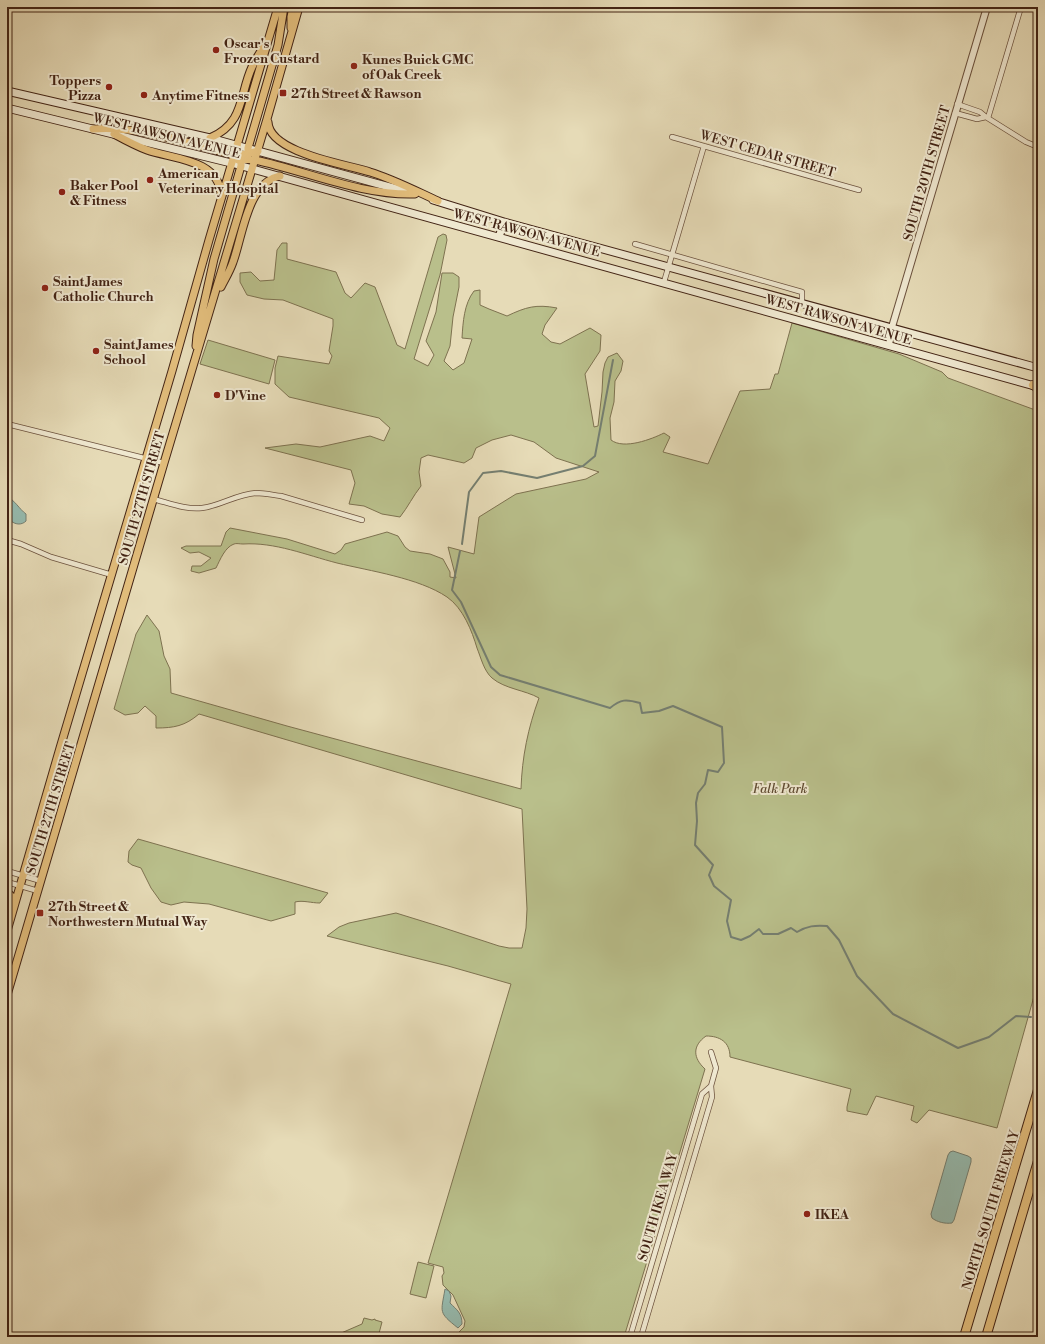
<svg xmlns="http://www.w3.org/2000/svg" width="1045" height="1344" font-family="'Libre Bodoni',serif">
<rect width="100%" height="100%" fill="#e6dbb7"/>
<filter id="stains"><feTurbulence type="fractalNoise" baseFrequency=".005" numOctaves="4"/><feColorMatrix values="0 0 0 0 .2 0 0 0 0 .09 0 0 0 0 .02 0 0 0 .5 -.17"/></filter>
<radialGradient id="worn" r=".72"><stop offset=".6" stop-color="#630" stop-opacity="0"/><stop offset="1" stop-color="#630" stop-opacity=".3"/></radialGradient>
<path fill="#b9bf8b" stroke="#7e7250" d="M443 234 446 235 447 240 440 275 414 359 428 366 434 355 426 341 436 312 442 273H453L459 277V287L453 317 450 346 444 361 453 370 464 363 472 339 462 338C463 322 464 304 474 291L480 290V305L489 309 507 316C526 307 536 304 557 308L545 325 542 334 551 342 560 344 590 328 601 335 600 351 585 374 594 427 598 426 602 392 603 372 605 363 608 357 617 353 623 361 621 371 615 381 614 402 610 418 611 440C624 450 652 439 664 433L670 437 663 452 708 464 740 391 770 389 775 374H778L792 323 899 354 942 372 948 378 1038 411V982L997 1128 929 1110 917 1123 911 1120 914 1106 876 1096 867 1115 847 1111V1107L851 1089 730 1057C730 1042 720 1036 706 1036 692 1046 693 1058 705 1069L660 1218 657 1223 658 1225 624 1337H454L464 1327 465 1321 453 1295 443 1285 442 1276 444 1273 443 1267 428 1263 511 984 448 966 327 936 339 927 349 923 396 913 438 926 499 946 509 948H522L526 928 527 909 522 809 199 714C185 726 174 728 156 728V716L145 706 138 713 125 715 114 709 136 634 147 615 159 631 164 656 170 669 171 693 287 726 521 789C522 757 528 728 539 698 525 690 505 689 492 678 484 671 481 658 477 648 472 631 463 608 447 597 419 578 370 571 337 563 306 555 275 542 243 544 240 544 236 543 234 544 225 547 220 560 216 568L199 573 191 571 192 566H201L211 558 199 552 190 553 181 548 186 546H221L226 532 230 528 287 539 335 554 341 550 345 544 387 532 398 536 405 547 410 551 430 554 443 559 450 572V577L456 578 448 547 474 554 479 517 516 494 586 479 599 472 556 458 534 442 511 435 492 440 476 448 472 458 464 463 428 455 421 458 419 472 421 486C413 496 408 507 400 517L382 514 364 506 349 504 355 483 351 470 265 448 296 444 320 447 370 436 384 441 390 428 379 418 289 397 275 384V368L278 356 329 364 332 356 329 351 333 326V319L283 300 264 299 247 295 240 282V273L251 272 260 281 274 280 277 250 282 243H287V259L336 272 345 293 351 298 365 283 375 287 397 345 405 349 438 237Z
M208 340 275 360 269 384 200 364Z
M138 839 328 893 320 903C311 903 303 900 295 902V914L271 921 209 904 184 902 171 905 161 902 151 888 141 868 132 865 128 862 129 851Z
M418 1262 434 1266 426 1298 410 1294Z
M364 1318 372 1320 375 1319V1320L382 1322 378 1337H332L362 1324Z"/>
<path fill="#96bbaf" stroke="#757f71" d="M7 497C15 500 19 509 26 514V521C22 525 16 525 11 521L7 510Z
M953 1151 968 1156 971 1158V1162L954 1220 952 1223C945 1224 937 1222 932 1218L931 1214 948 1155 950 1152Z
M445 1289 449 1291 451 1296 450 1303C457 1310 462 1313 462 1324L458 1328C438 1312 441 1313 445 1289Z"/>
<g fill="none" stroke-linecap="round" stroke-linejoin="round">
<path stroke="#757f71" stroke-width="2" d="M462 544 469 492 483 473 501 471 537 478 583 466 595 456 613 360
M460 551 452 590 461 602 491 667 500 675 610 708C621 699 626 699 640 703L642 713 659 711 673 706 722 727 724 763 718 772 708 770 705 784 698 793 696 803 697 821 695 845 713 865 709 875 714 886 731 900 727 921 731 937 741 940 750 936 759 929 763 934H778L791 928 797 932C807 926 815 925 827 926L839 940 857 976 893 1014 958 1048 989 1037 1016 1016 1031 1017"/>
<g stroke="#6c523e" stroke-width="6">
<path id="minor" d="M957 104 980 112 986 117 1026 142 1038 147
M955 113 977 119 986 117
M988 118 1021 7
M672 137 859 190
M635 244 802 292V303
M664 282 704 146
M7 424 164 463
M153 499C169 503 186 510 202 508 220 506 237 494 256 493 264 493 273 495 281 496L362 520
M7 540 21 544 51 557 112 575
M7 871 41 881
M7 882 38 891
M630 1337 702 1094 711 1086
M641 1337 712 1097 711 1086 716 1068 711 1052"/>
</g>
<g stroke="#6c523e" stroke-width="8">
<path id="tertiary" d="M889 345 892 327 987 7"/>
</g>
<g stroke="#432415" stroke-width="9">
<path id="secondary" d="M7 91 210 138 408 192
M7 108 231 163 1038 387
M433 200 504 222 1038 368
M499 237 504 222"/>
</g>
<g stroke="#432415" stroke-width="9">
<path id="primary" d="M291 28V17L293 7
M268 122C269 153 346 164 370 172 393 179 416 191 438 201
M93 129C138 125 190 144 234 155H241L258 151
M114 134C125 140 136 146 147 150 173 159 218 159 221 194
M210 138C245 123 239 95 252 67 255 60 259 54 263 48
M248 158V148L278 45 284 7
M238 160 241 159 255 160C306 171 363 196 415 194
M221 287C225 279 230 271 233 262 243 235 247 183 280 176
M196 346 197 335 214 259 241 166V159L237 145
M7 892 13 898 15 903
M7 931 60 748 172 371 209 240 278 7
M7 995 164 463 267 119 299 7"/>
</g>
<g stroke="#432415" stroke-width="10">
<path id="motorway" d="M1033 385 1038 388
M964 1337 1038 1090
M986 1337 1038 1161"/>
</g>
<use href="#minor" stroke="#efe8d0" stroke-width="4.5"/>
<use href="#tertiary" stroke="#efe8d0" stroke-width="6"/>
<use href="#secondary" stroke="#efe8d0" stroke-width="7"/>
<use href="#primary" stroke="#e3be7c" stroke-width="7"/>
<use href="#motorway" stroke="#e3be7c" stroke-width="8"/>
</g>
<g fill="#8f2418" stroke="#efe8d0" stroke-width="1.5">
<circle cx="216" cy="50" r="4"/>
<circle cx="354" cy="66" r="4"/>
<circle cx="109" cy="87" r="4"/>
<rect x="279" y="89" width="8" height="8" rx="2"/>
<circle cx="144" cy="95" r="4"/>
<circle cx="150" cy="180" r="4"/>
<circle cx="62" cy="192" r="4"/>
<circle cx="45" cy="288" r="4"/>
<circle cx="96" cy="351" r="4"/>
<circle cx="217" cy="395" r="4"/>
<rect x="36" y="909" width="8" height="8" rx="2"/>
<circle cx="807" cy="1214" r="4"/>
</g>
<g text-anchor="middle" stroke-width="4" stroke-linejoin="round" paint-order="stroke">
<g font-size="13" font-weight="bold" fill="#432415" stroke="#efe8d0" text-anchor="start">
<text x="224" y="48">Oscar's<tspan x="224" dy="15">Frozen Custard</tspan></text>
<text x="362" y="64">Kunes Buick GMC<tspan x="362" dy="15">of Oak Creek</tspan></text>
<text x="101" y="85" text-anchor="end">Toppers<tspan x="101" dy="15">Pizza</tspan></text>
<text x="291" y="98">27th Street &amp; Rawson</text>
<text x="152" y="100">Anytime Fitness</text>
<text x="158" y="178">American<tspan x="158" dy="15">Veterinary Hospital</tspan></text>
<text x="70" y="190">Baker Pool<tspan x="70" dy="15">&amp; Fitness</tspan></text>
<text x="53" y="286">Saint James<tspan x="53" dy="15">Catholic Church</tspan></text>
<text x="104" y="349">Saint James<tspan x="104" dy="15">School</tspan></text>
<text x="225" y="400">D'Vine</text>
<text x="48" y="911">27th Street &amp;<tspan x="48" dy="15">Northwestern Mutual Way</tspan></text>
<text x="815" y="1219">IKEA</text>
</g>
<g font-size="13" fill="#432415" stroke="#efe8d0">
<text transform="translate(167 135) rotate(14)" y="5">WEST RAWSON AVENUE</text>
<text transform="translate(768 153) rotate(16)" y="5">WEST CEDAR STREET</text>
<text transform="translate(926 173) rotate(-74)" y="5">SOUTH 20TH STREET</text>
<text transform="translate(527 232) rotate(15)" y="5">WEST RAWSON AVENUE</text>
<text transform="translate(839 319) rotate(16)" y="5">WEST RAWSON AVENUE</text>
<text transform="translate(141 498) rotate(-74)" y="5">SOUTH 27TH STREET</text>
<text transform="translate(50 808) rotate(-73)" y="5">SOUTH 27TH STREET</text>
<text transform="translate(657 1207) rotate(-74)" y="5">SOUTH IKEA WAY</text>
<text transform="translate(990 1210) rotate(-73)" y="5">NORTH-SOUTH FREEWAY</text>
</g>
<g font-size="13" font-style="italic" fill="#604b32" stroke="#efe8d0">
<text x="780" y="793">Falk Park</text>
</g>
</g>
<rect width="1045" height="1344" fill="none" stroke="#e6dbb7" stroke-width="24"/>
<rect x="8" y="8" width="1029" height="1328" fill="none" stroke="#432415" stroke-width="2"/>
<rect x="12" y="12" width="1021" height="1320" fill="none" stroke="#432415"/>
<rect width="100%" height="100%" filter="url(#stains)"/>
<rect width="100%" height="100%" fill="url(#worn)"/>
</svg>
